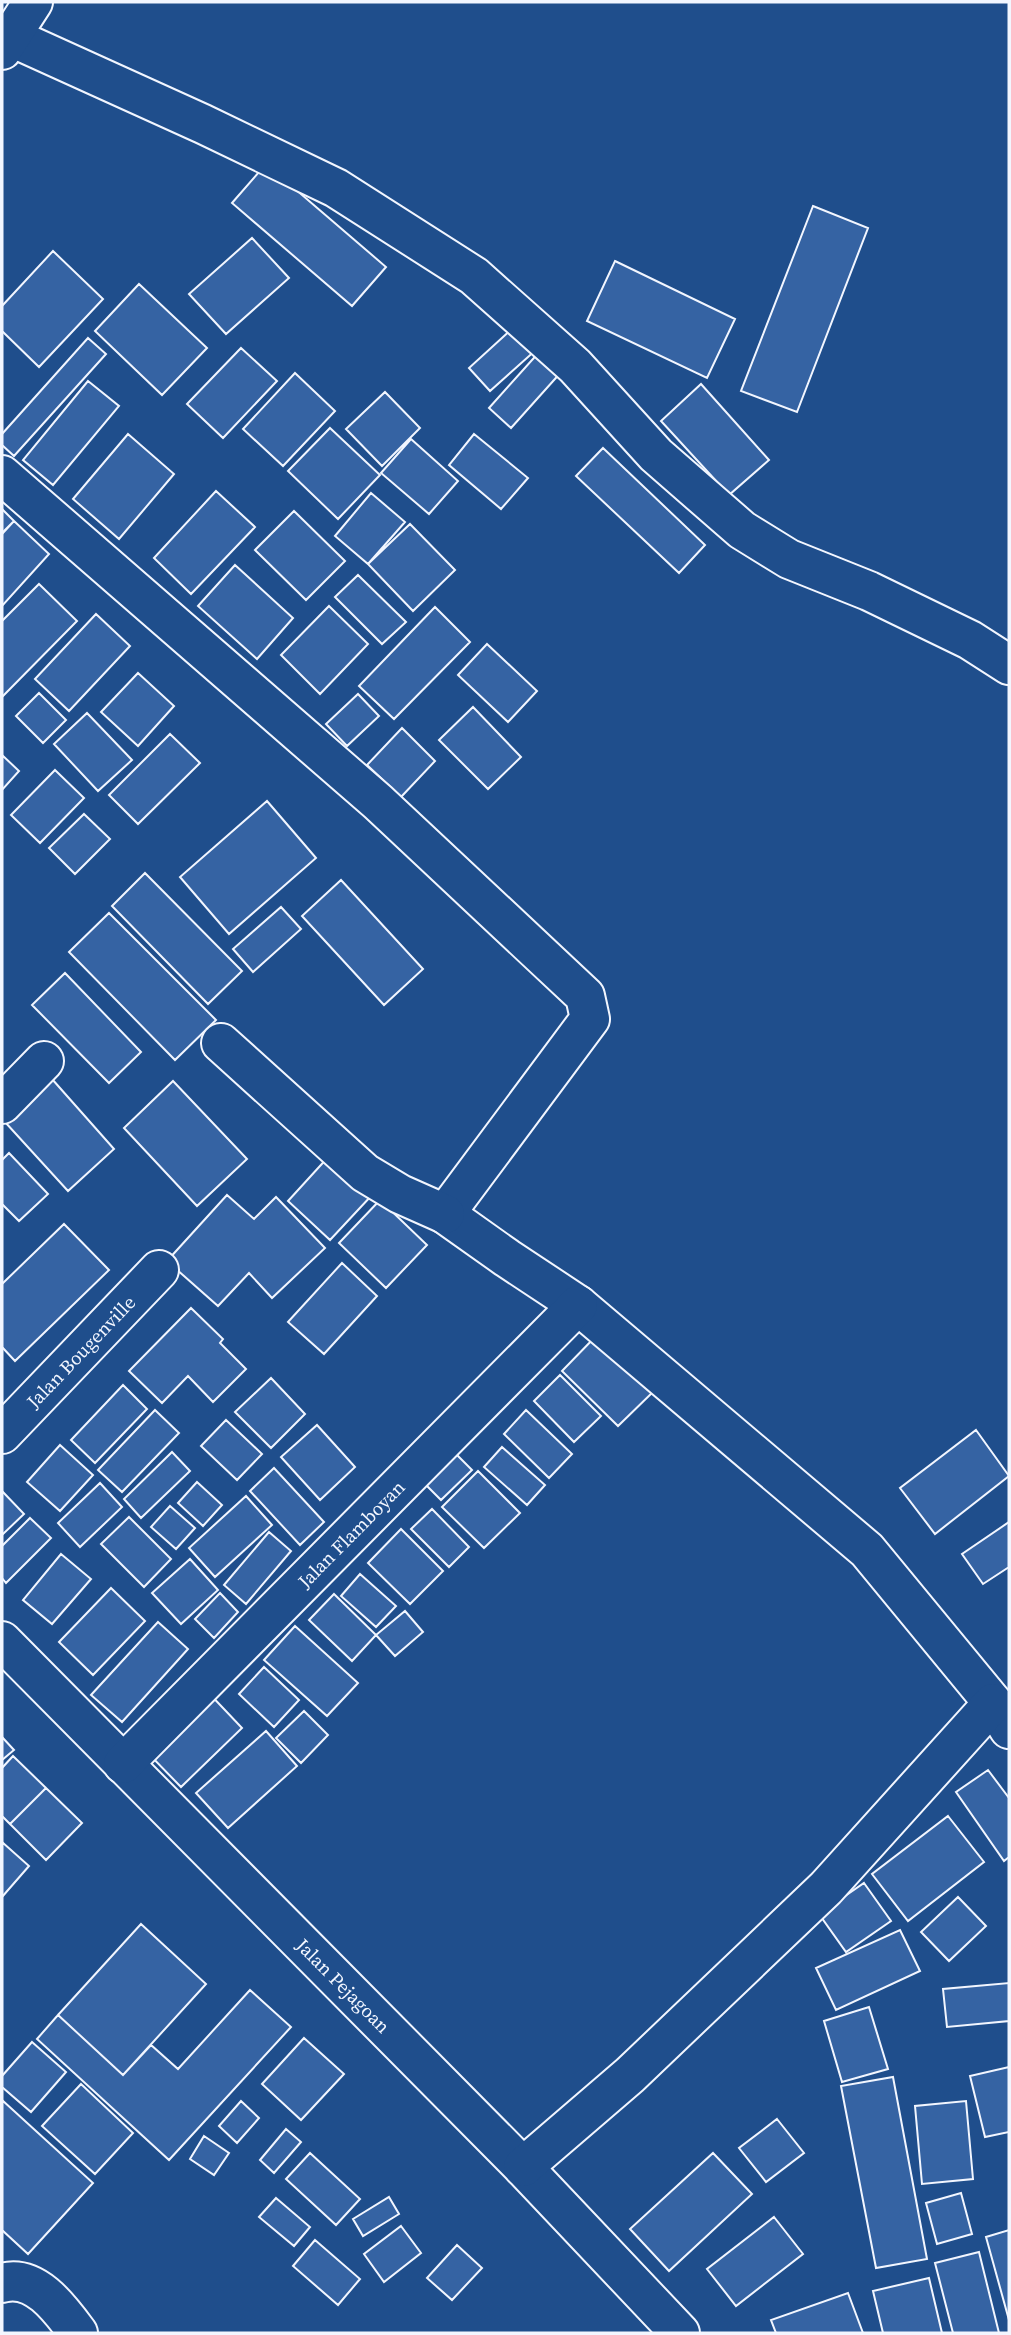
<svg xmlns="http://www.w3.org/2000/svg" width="1011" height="2335" font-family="'Source Serif 4',serif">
<rect width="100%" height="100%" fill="#1f4e8c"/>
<path fill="#3563a3" stroke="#f2f6ff" stroke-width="2" d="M266 164 386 267 352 306 232 203Z
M813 206 868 228 797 412 741 391Z
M252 238 289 278 226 334 189 294Z
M53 251 103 299 39 367 2 331V306Z
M615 261 735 319 707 378 587 321Z
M139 284 207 348 162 395 95 331Z
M515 326 537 349 490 391 469 368Z
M88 338 106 354 14 456 2 445V434Z
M241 348 277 381 223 438 187 404Z
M541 350 563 370 511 428 489 408Z
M295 373 335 411 283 466 243 429Z
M88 381 119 406 53 485 23 460Z
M701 384 769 460 729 495 661 421Z
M385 392 420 428 382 466 346 429Z
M330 428 380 475 338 519 288 471Z
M128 434 174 474 119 539 73 499Z
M474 434 528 478 501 509 449 465Z
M411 439 458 481 429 514 381 473Z
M603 448 705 545 679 573 576 476Z
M216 491 255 527 191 594 154 558Z
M371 493 405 522 368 564 335 536Z
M2 509 14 521 2 533Z
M294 511 345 561 306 600 255 550Z
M14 521 49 554 2 606V534Z
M410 524 455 570 413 611 368 564Z
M235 565 293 618 257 659 198 606Z
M358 575 406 622 382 644 335 597Z
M39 584 77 621 2 697V621Z
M329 606 368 644 320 694 281 655Z
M435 607 470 642 394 719 359 686Z
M96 614 130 646 69 711 35 679Z
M487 644 537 691 508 722 458 675Z
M138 673 174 706 138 746 101 712Z
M39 693 66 720 43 743 16 716Z
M358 694 379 716 347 746 326 724Z
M473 707 521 757 488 789 439 740Z
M87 713 132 760 98 791 54 744Z
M402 728 435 761 401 797 367 765Z
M170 734 200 763 138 824 109 795Z
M2 755 19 771 2 790Z
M55 770 84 798 40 843 11 815Z
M267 801 316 858 229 934 180 877Z
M84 814 110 839 75 874 49 848Z
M145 873 242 971 208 1004 112 906Z
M341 880 423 969 384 1005 302 916Z
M281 907 301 929 253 972 233 949Z
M109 913 216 1020 175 1060 69 952Z
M65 973 141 1052 109 1083 32 1005Z
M52 1079 114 1149 68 1191 5 1122Z
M173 1081 247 1159 197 1206 124 1128Z
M9 1153 48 1194 19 1221 2 1204V1160Z
M330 1155 372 1195 330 1240 288 1201Z
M227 1195 254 1219 276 1197 325 1248 272 1298 249 1273 218 1306 167 1261Z
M380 1200 427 1245 386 1288 339 1243Z
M64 1224 109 1270 15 1361 2 1347V1284Z
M342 1263 377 1296 324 1354 288 1322Z
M191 1308 223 1339 220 1343 246 1369 213 1402 188 1376 162 1403 129 1371Z
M598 1334 655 1390 618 1426 562 1371Z
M560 1375 601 1416 574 1442 534 1401Z
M271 1378 305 1414 271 1448 235 1412Z
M123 1385 147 1409 95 1463 71 1440Z
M155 1410 179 1433 122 1492 98 1470Z
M526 1410 572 1454 549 1478 504 1434Z
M226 1420 262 1454 237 1480 201 1446Z
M317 1425 355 1467 320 1500 281 1457Z
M976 1430 1009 1476 935 1534 900 1488Z
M60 1445 93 1475 60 1511 27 1482Z
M502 1447 545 1485 527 1505 484 1467Z
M172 1452 190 1471 141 1518 124 1499Z
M456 1454 472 1470 441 1500 425 1484Z
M274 1468 324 1522 300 1545 250 1491Z
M478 1471 520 1513 484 1548 442 1507Z
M197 1482 222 1505 203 1526 178 1503Z
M100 1483 122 1507 80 1547 58 1523Z
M2 1491 24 1514 2 1535Z
M246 1496 272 1525 215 1577 189 1548Z
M170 1506 195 1528 176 1549 151 1527Z
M432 1509 469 1547 449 1567 411 1529Z
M129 1517 171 1559 144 1587 101 1544Z
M30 1518 51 1538 6 1583 2 1578V1546Z
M1009 1522V1567L983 1584 962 1554Z
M401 1529 443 1571 410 1604 368 1563Z
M269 1532 291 1551 246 1604 224 1585Z
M61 1554 91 1579 52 1624 23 1600Z
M190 1559 218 1590 181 1624 152 1593Z
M360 1574 396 1606 376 1627 341 1596Z
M111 1588 145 1621 93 1675 59 1642Z
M220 1593 238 1612 214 1638 195 1619Z
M334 1594 376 1635 352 1661 309 1620Z
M405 1611 423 1632 395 1656 376 1635Z
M158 1622 188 1649 122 1722 91 1695Z
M295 1626 358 1683 327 1716 264 1660Z
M264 1667 299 1700 274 1727 239 1694Z
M205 1689 242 1728 181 1787 144 1749Z
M304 1711 328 1735 301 1763 276 1738Z
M266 1731 297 1766 228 1828 196 1793Z
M2 1737 14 1750 2 1760Z
M13 1756 46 1788 10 1824 2 1816V1768Z
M988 1770 1009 1798V1857L1004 1861 956 1792Z
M46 1788 82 1823 46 1860 10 1824Z
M948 1816 984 1862 908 1921 872 1874Z
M2 1842 29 1866 2 1897Z
M864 1883 891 1921 846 1952 819 1914Z
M958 1897 986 1926 949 1961 921 1932Z
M141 1924 206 1984 123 2075 58 2015Z
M900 1930 920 1971 836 2010 816 1968Z
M1009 1983V2021L947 2027 943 1989Z
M250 1990 291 2027 169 2160 37 2039 58 2015 123 2075 151 2045 178 2069Z
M869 2007 888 2069 842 2082 824 2021Z
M304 2038 344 2074 301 2120 262 2084Z
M32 2042 66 2072 31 2112 2 2087V2076Z
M1009 2067V2132L985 2137 970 2076Z
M893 2077 927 2259 876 2268 841 2086Z
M81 2084 133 2133 95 2174 42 2126Z
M2 2100 93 2183 28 2254 2 2230Z
M241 2101 259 2118 237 2143 219 2126Z
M966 2101 973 2179 922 2184 915 2106Z
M777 2119 804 2153 766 2182 739 2148Z
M286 2129 301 2142 274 2173 260 2160Z
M204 2136 229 2153 214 2175 190 2159Z
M310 2153 360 2199 336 2225 286 2179Z
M713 2153 752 2194 669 2271 630 2229Z
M961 2193 972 2234 937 2244 926 2203Z
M389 2197 399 2214 363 2236 353 2219Z
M276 2198 310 2227 294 2246 259 2217Z
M774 2217 803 2254 736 2306 707 2269Z
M401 2226 421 2253 384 2282 364 2254Z
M1009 2230V2320L986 2237Z
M315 2240 360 2279 338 2305 293 2266Z
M457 2245 482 2268 452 2300 427 2278Z
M979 2252 999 2333H953L935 2263Z
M929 2278 942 2333H883L873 2291Z
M848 2293 863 2333H776L771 2320Z"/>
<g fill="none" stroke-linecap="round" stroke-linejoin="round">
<g stroke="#f2f6ff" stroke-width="42">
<g id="street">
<path d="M11 37 203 124 336 188 474 276 575 366 656 455 742 530 789 559 869 591 970 640 1009 665"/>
<path d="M2 50 33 2"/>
<path d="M2 475 378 802 585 996 590 1019 445 1214 507 1258 578 1305 867 1550 993 1703 1009 1729"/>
<path d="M221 1043 365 1173 400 1194 445 1214"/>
<path d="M2 1104 44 1061"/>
<path id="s1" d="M2 1434 159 1270"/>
<path id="s2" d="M2 1641 523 2167 680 2333"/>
<path id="s3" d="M123 1764 578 1305"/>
<path d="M523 2167 630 2075 826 1888 993 1703"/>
<path d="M2 2283C35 2273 61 2310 78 2333"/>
</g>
</g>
<use href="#street" stroke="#1f4e8c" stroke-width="38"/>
</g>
<g text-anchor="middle" stroke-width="5" stroke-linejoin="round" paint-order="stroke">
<g font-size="19" fill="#f2f6ff" stroke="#1f4e8c">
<text dy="7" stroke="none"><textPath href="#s1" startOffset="114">Jalan Bougenville</textPath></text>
<text dy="7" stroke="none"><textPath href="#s3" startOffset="324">Jalan Flamboyan</textPath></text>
<text dy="7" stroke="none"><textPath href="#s2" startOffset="485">Jalan Pejagoan</textPath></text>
</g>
</g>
<rect width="1011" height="2335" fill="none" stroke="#f2f6ff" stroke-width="7"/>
</svg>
